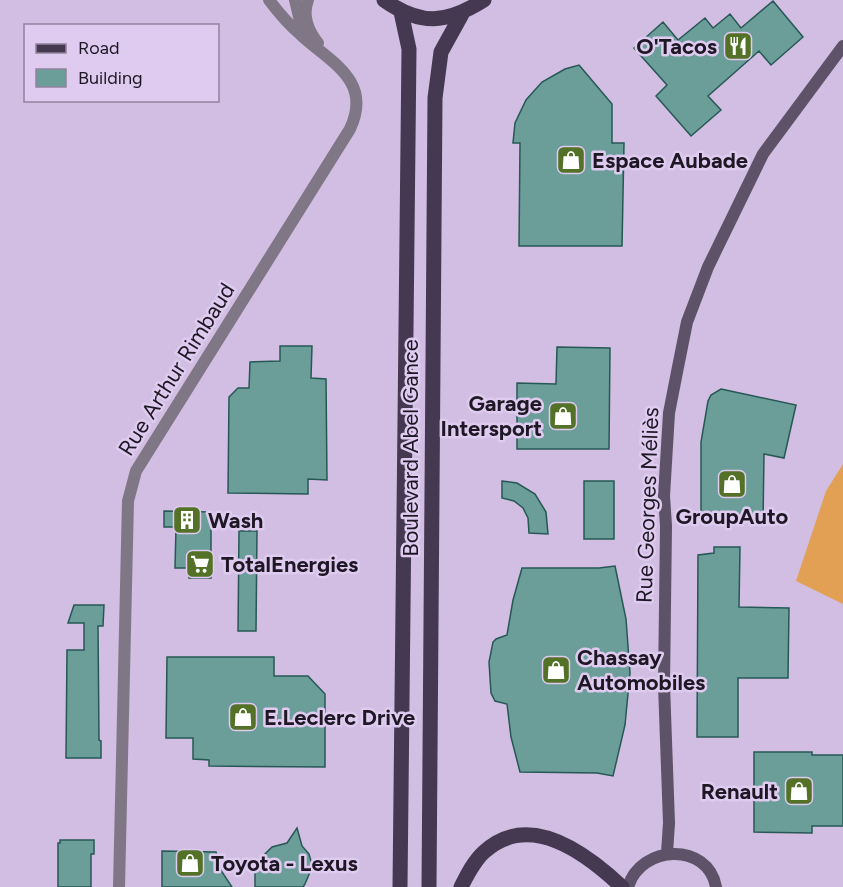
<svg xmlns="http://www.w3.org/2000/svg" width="843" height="887" font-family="Figtree,sans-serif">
<rect width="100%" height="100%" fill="#d1bee2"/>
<path fill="#e1a053" d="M843 464V604L796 581 826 491Z"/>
<path fill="#6b9d99" stroke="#275855" stroke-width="1.5" d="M773 1 803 37 771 65 759 51 708 96 721 110 691 136 656 96 667 85 634 48 663 22 678 40 705 18 713 28 730 14 741 28Z
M579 65 612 104V143H624L622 246H519L520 143H513L515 123 526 100 542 82 565 69Z
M280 346H312L311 378 326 379 327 480 308 479V494L228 493 229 397 238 388H249L250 362 280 361Z
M557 347 610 348 609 449H517V383L556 384Z
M721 389 796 405 784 458 764 454 763 522 708 521 701 514V442L708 401 711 395Z
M502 481 517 483 535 494 546 512 548 534 529 533 528 518 523 508 514 501 502 498Z
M584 481H614V539H584Z
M164 511 211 512V578H189V568H175L176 527H164Z
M239 531H257L256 631H238Z
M714 547H740L739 607 789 608 788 678H738V737H697L698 555 714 553Z
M615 566 626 619 630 673 625 725 613 776 597 773 520 772 511 737 507 704 495 701 491 693 489 662 493 642 496 639 507 635 513 600 522 568H599Z
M74 605H104L103 626H98L99 740 101 741V758H66L67 650H84V623H68Z
M167 657H274V676H308L325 694V767L209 766V760L193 759V738H166Z
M754 752H812V755H843V826H812V833L754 832Z
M297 828 302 846 309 854 311 861 310 872 305 884 303 887H255V872L261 858 272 847 287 843Z
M60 840H94V854H91V887H58V843H60Z
M162 851 216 852 222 872 232 887H162Z"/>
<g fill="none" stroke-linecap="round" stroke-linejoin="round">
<path stroke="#7f7786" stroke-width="12" d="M295 0 299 17 303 24
M308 0C302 15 308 31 318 43
M119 887 128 501 136 471 350 129C373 80 330 62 301 35 289 25 278 12 269 0"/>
<path stroke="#5d5267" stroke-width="12" d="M667 853 669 823 664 685 666 526 664 496 669 413 677 372 687 322 708 267 763 154 843 46
M628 887C641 844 708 842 716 887"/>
<path stroke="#453851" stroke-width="15" d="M384 0C421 26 446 24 484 0
M400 887 409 49 401 12
M429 887 435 98 441 52 462 14
M461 887C467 875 474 861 484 852 530 810 587 854 622 887"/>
</g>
<defs>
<g id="restaurant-square" transform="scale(1.5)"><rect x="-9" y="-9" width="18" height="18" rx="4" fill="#537228" stroke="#decbef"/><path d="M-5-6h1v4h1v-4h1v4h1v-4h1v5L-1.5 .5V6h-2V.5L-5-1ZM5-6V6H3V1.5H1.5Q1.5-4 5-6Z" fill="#fff"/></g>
<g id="shop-square" transform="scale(1.5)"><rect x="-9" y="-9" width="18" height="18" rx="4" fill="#537228" stroke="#decbef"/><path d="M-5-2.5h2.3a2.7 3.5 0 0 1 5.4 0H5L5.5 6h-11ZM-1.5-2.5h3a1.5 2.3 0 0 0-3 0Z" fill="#fff"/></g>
<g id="building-square" transform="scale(1.5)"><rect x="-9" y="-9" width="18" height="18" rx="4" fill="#537228" stroke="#decbef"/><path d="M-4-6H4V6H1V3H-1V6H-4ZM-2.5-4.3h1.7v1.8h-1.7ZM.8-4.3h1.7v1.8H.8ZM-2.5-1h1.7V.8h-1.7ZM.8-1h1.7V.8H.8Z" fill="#fff"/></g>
<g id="supermarket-square" transform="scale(1.5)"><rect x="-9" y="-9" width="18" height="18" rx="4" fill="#537228" stroke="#decbef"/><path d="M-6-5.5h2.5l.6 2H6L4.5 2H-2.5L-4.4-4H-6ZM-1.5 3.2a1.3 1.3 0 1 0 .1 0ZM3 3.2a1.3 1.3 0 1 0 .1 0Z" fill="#fff"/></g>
</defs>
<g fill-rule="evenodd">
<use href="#restaurant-square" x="738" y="46"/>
<use href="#shop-square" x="571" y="160"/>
<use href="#shop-square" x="563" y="416"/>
<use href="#shop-square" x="732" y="484"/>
<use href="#building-square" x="187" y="520"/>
<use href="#supermarket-square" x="200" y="564"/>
<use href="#shop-square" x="556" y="670"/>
<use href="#shop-square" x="243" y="717"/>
<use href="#shop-square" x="799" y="791"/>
<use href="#shop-square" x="190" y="863"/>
</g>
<g text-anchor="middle" stroke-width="5" stroke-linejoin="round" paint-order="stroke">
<g font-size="22" font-weight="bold" fill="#1e1724" stroke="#decbef" text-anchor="start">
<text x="717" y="54" text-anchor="end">O'Tacos</text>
<text x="592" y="168">Espace Aubade</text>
<text x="542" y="411" text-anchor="end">Garage<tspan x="542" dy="25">Intersport</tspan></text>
<text x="732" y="524" text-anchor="middle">GroupAuto</text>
<text x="208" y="528">Wash</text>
<text x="221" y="572">TotalEnergies</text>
<text x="577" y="665">Chassay<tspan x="577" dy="25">Automobiles</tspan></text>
<text x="264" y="725">E.Leclerc Drive</text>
<text x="778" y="799" text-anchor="end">Renault</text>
<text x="211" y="871">Toyota - Lexus</text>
</g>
<g font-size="22" fill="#1e1724" stroke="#decbef">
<text transform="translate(176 369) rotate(-58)" y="8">Rue Arthur Rimbaud</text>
<text transform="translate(410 448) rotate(-90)" y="8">Boulevard Abel Gance</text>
<text transform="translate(647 505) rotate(-88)" y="8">Rue Georges Méliès</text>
</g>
</g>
<rect x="24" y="24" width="195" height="78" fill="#decbef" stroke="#91839e" stroke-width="1.5"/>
<rect x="36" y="44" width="30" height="9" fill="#453851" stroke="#91839e" stroke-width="1.5"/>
<text x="78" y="54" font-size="18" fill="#1e1724">Road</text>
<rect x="36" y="69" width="30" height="18" fill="#6b9d99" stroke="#91839e" stroke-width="1.5"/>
<text x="78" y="84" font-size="18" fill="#1e1724">Building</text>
</svg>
